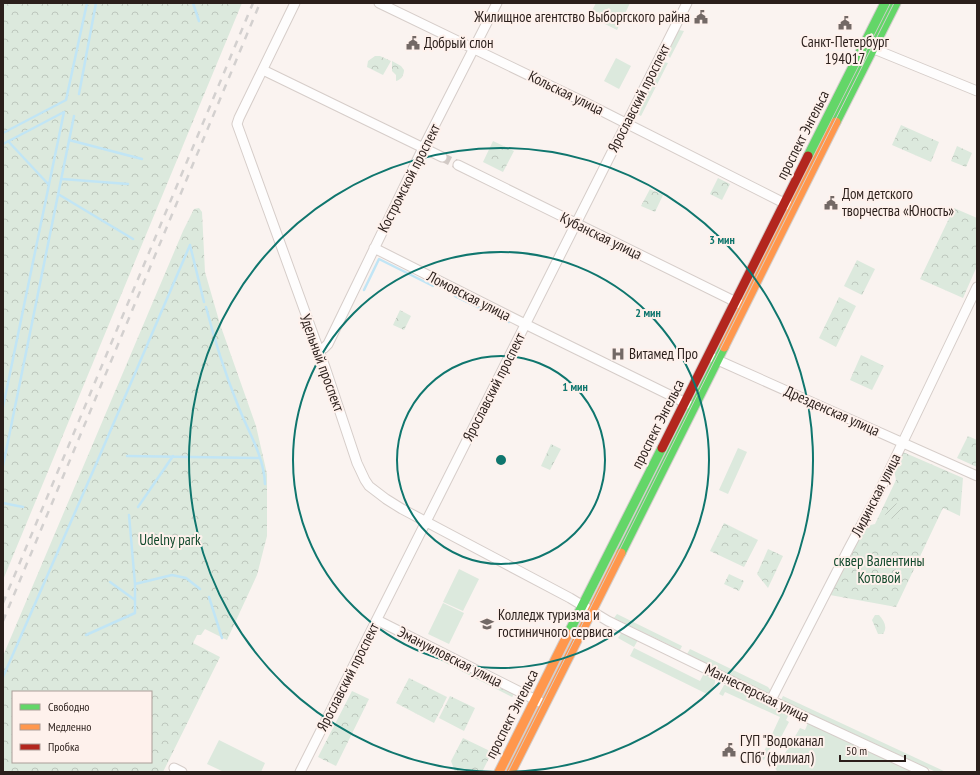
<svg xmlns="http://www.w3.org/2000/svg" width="980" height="775" font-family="'PT Sans Narrow',sans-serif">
<defs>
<pattern id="forest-crowns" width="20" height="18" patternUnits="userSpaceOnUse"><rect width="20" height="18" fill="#dce9dd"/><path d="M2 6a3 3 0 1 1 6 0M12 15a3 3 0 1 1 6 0" fill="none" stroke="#bdc7bd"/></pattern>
<pattern id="garden-furrows" width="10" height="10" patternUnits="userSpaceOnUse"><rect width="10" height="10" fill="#dce9dd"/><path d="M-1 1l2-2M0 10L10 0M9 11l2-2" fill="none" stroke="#bdc7bd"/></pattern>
</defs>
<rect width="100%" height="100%" fill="#faf3f0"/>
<path fill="#dce9dd" d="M596 3H630L617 30 589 16Z
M679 30 684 31 670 58 667 54Z
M616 58 631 66 619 89 604 81Z
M663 62 668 63 641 116 637 114Z
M738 448 747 452 728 494 719 490Z
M459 569 479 579 463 611 443 602Z
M443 603 464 613 449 644 428 634Z
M617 614 682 646 680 650 614 618Z
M622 632 638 640 634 647 618 638Z
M634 648 700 681 704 673 715 678V683L709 695 630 656Z
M690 649 768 687 771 691 769 694 687 654Z
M728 684 789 714 786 720 789 722 780 739 768 751 764 760 761 758 780 717 725 692 723 696 719 694 724 685Z
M783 696 946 772H936L781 700Z
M808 723 914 772H778L776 770 775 766 780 757 784 755 800 728 805 730Z
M219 740 265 763 261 772H224L207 764Z"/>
<path fill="url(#forest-crowns)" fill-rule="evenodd" d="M3 3H242L3 580Z
M375 56H380L391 61 383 75 367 67 368 61Z
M392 61 401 66 404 70C404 75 401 80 396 81V75L392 71Z
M901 125 939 142 931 162 892 145Z
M493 141 514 151 503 172 483 162Z
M957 146 972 153 966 167 951 161Z
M718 178 730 184 722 200 710 194Z
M650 189 663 195 655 212 641 206Z
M199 208 202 212 205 272 220 324 256 426 267 474V536L257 575 227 640 205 629 201 635H197L193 643 220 657 163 772H3V656L183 231 194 209ZM13 692H151V762H13Z
M954 208 977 218V266L963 298 920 279Z
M857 260 875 269 862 295 844 286Z
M839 297 856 306 836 347 819 338Z
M400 310 411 316 404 330 393 325Z
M861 355 884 366 872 390 850 380Z
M968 436 977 440V467L957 458Z
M551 444 561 449 550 470 541 466Z
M903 452 963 478 960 516 943 508 896 607 830 595 866 526 875 524 896 480 894 470Z
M724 523 758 540 744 567 710 551Z
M768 549 783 556 768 588 757 574Z
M729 574 744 581 739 591 724 584Z
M875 615H879C884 621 888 627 883 634H878L872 620Z
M431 652 514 694 512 697 430 655Z
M409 678 447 697 434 723 396 703Z
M352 691 369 699 336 766 318 757Z
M450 696 475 708 464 731 439 718Z
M463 738 492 752 482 772H455L451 761Z"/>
<path fill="url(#garden-furrows)" d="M892 501 903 507 897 521 885 515Z"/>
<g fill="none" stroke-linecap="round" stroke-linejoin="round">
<path stroke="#c1e5f5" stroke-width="2.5" d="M193 3 199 21
M79 94 96 3
M3 133 66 100 87 3
M69 140 142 159
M8 141 49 185
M3 144 64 112 3 407
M62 179 128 184
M58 194 133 239
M364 290 379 259 433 286
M455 296 509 322
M206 307C214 338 225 373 237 403 247 430 264 455 265 484
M127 456 260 458
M3 466 74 116
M3 503 23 507
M138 507 173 456
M110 582 135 600
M135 584 172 575 186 578 200 589
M209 597 222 638
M86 635 135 613V584L129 515
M3 677 97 462 190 245 204 302"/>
<path stroke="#d1c9c5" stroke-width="9" stroke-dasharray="9 4.5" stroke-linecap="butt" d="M442 157 458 165"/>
<g stroke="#d6cdc9" stroke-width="11">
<path id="street" d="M295 3 239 118 237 124 325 367 357 463 365 480 369 486 386 499 402 509 570 598 608 621 799 714 924 772
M379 3 584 102 788 205
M874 49 977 91
M263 70 442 157
M458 165 740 304
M374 248 525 324 688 404
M318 350 324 348 328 344 423 148 497 3
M713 358 977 476
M377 620 540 702
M771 700 849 548 878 494 977 287
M174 768 182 772
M300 772 687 3"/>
</g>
<g stroke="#d3cecc" stroke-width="11">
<path id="fast" d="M836 122 896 3
M808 156 885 3
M621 553 724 347
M568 634 662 448"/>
</g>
<g stroke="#d3cecc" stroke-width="11">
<path id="slow" d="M724 347 836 122
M499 772 568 634
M511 772 621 553"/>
</g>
<g stroke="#d3cecc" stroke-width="11">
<path id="jam" d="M662 448 808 156"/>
</g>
<use href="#street" stroke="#fefdfd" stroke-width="9"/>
<use href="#fast" stroke="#63d668" stroke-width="9"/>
<use href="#slow" stroke="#ff974d" stroke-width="9"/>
<use href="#jam" stroke="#b3261e" stroke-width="9"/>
<path stroke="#d3d0cf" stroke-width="1" d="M508 772 894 3"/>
<path stroke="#d3d0cf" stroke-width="2.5" stroke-dasharray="7 7" stroke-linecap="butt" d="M3 603 253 3
M3 621 260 3"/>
</g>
<g fill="none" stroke="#0f766e" stroke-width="2">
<circle cx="501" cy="460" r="104"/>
<circle cx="501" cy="460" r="208"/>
<path d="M498 772A312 312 0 1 1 504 772"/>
</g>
<defs>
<g id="civic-bare" transform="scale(1.08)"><path d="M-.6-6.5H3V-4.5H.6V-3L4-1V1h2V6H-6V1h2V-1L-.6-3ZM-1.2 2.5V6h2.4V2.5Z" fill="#736966" stroke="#fef1ec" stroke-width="2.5" paint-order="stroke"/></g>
<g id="hospital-bare" transform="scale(1.08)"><path d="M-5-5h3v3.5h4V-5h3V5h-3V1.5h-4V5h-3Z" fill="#736966" stroke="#fef1ec" stroke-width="2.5" paint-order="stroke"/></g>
<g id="university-bare" transform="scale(1.08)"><path d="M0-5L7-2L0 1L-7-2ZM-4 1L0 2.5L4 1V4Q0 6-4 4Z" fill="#736966" stroke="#fef1ec" stroke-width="2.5" paint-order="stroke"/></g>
</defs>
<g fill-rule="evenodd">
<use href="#civic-bare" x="701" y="17"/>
<use href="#civic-bare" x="845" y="23"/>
<use href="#civic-bare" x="413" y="43"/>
<use href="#civic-bare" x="831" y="203"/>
<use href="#hospital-bare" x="618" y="354"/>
<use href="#university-bare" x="487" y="624"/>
<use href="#civic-bare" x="729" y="750"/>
</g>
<g text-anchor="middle" stroke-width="4" stroke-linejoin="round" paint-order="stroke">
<g font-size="15" fill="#2b1f1b" stroke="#fef1ec" text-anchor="start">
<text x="690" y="22" text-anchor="end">Жилищное агентство Выборгского райна</text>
<text x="845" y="47" text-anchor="middle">Санкт-Петербург<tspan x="845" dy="17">194017</tspan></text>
<text x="424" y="48">Добрый слон</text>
<text x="842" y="199">Дом детского<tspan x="842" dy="17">творчества «Юность»</tspan></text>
<text x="629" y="359">Витамед Про</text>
<text x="498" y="620">Колледж туризма и<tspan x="498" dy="17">гостиничного сервиса</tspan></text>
<text x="740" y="746">ГУП "Водоканал<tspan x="740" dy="17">СПб" (филиал)</tspan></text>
</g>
<g font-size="15" fill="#2b1f1b" stroke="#fef1ec">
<text transform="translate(566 93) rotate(26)" y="5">Кольская улица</text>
<text transform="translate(639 98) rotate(-63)" y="5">Ярославский проспект</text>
<text transform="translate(803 135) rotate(-63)" y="5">проспект Энгельса</text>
<text transform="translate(409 178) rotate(-63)" y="5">Костромской проспект</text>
<text transform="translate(601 236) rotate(26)" y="5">Кубанская улица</text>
<text transform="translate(469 296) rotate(27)" y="5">Ломовская улица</text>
<text transform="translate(322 363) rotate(70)" y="5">Удельный проспект</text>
<text transform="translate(494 387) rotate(-63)" y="5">Ярославский проспект</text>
<text transform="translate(832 411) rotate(24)" y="5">Дрезденская улица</text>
<text transform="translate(658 424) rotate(-63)" y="5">проспект Энгельса</text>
<text transform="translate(876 495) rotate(-63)" y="5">Лидинская улица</text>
<text transform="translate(450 657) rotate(27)" y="5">Эмануиловская улица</text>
<text transform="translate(348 677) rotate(-63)" y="5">Ярославский проспект</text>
<text transform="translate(757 693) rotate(26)" y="5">Манчестерская улица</text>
<text transform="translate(512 714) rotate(-63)" y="5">проспект Энгельса</text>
</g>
<g font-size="15" fill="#134a2d" stroke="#fef1ec">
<text x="170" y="545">Udelny park</text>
<text x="879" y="566">сквер Валентины<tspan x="879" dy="17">Котовой</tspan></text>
</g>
</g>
<circle cx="501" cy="460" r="6" fill="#0f766e" stroke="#fef1ec" stroke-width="2"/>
<g font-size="12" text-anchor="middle" font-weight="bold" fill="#0f766e" stroke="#fef1ec" stroke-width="4" stroke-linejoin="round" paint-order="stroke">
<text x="722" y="244">3 мин</text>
<text x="648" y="317">2 мин</text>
<text x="575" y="391">1 мин</text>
</g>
<rect width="980" height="775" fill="none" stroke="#2b1f1b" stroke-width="8"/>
<rect x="12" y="691" width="140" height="72" fill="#fef1ec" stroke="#aa9d98"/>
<rect x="20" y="704" width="20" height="6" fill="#63d668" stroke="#aa9d98"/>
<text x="48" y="711" font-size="12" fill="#2b1f1b">Свободно</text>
<rect x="20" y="724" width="20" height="6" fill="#ff974d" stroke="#aa9d98"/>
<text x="48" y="731" font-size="12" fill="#2b1f1b">Медленно</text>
<rect x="20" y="744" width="20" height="6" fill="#b3261e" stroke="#aa9d98"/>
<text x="48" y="751" font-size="12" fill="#2b1f1b">Пробка</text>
<path d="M840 755v6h65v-6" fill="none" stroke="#2b1f1b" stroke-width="2"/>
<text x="846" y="755" font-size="12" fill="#2b1f1b" stroke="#fef1ec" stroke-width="3" paint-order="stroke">50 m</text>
</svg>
